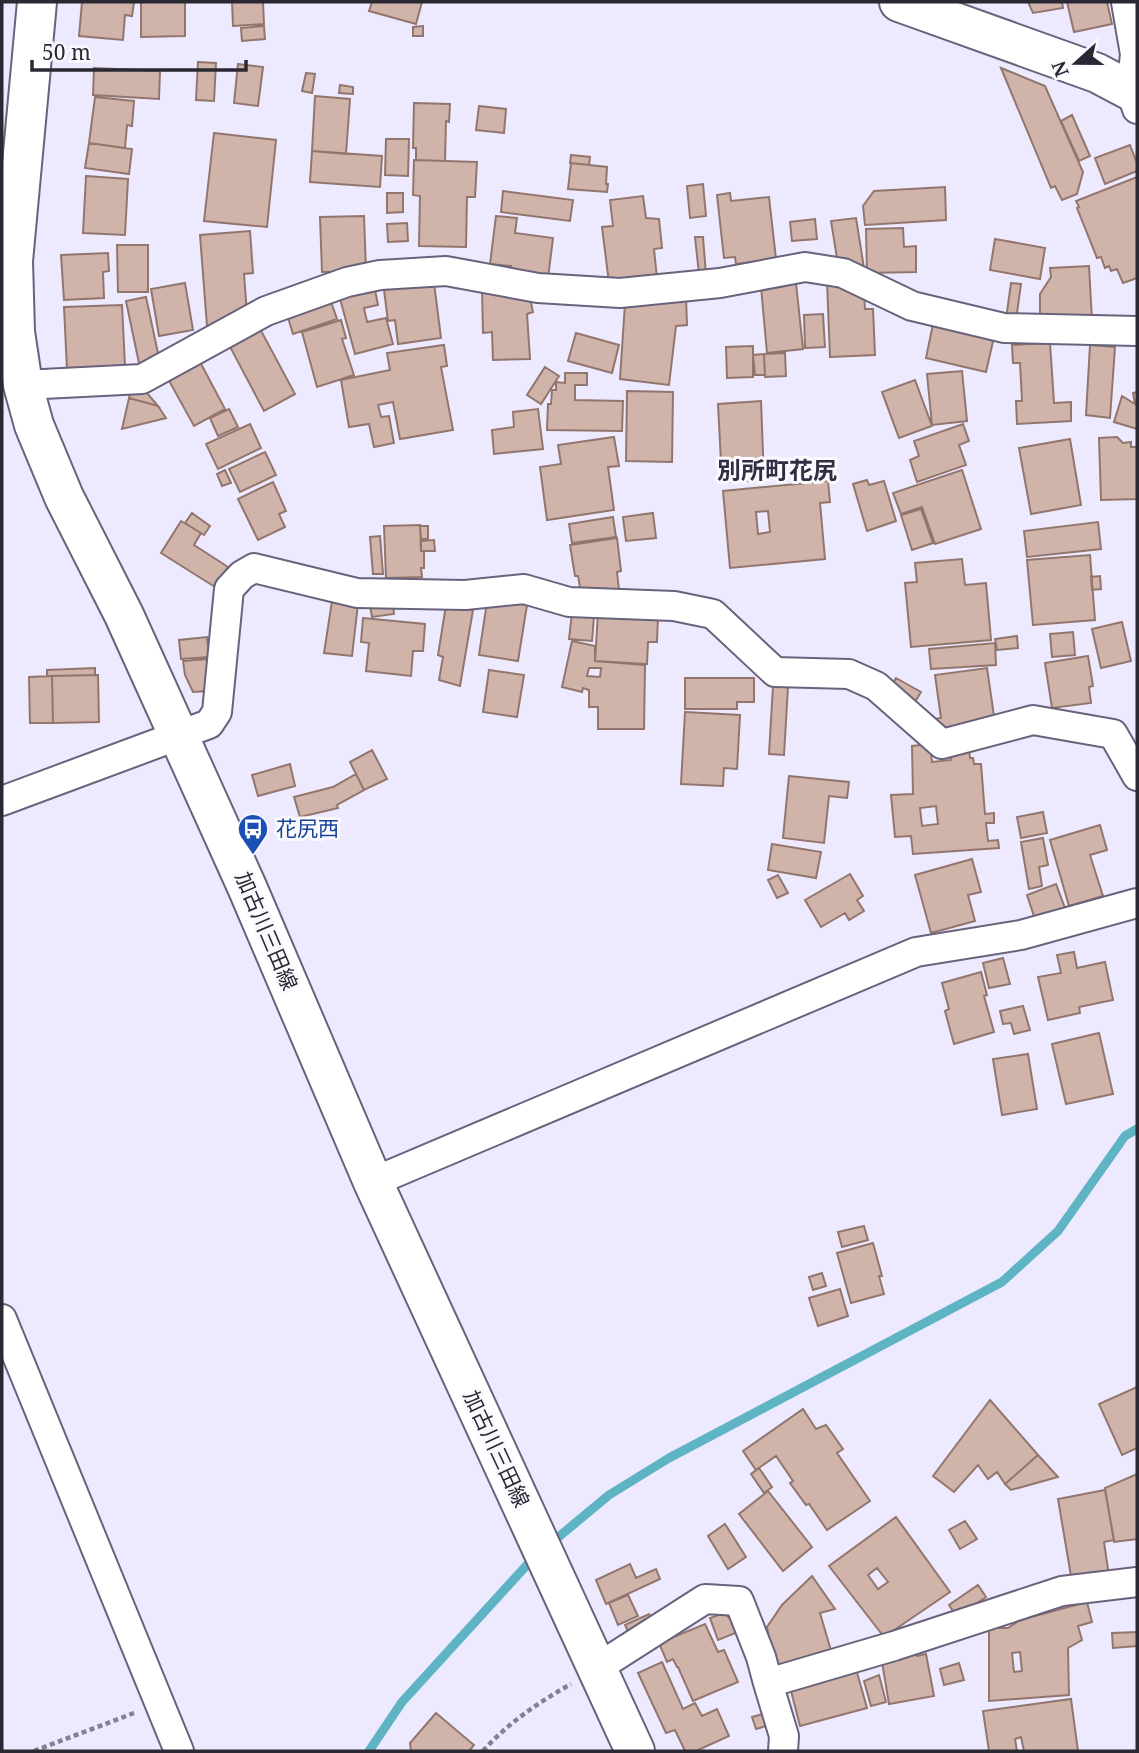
<svg xmlns="http://www.w3.org/2000/svg" width="1139" height="1753" font-family="'Noto Serif','Noto Sans JP',serif">
<rect width="100%" height="100%" fill="#ede9ff"/>
<g fill="none" stroke-linecap="round" stroke-linejoin="round">
<path stroke="#5eb4c3" stroke-width="9" d="M550 1544 609 1495 669 1458 1002 1282 1058 1231 1125 1136 1137 1129
M369 1751 402 1702 536 1555"/>
</g>
<path fill="#d1b4a9" stroke="#92766d" stroke-width="2" fill-rule="evenodd" d="M82 2H134L132 16 125 15 123 40 79 36Z
M141 2H185V36L141 37Z
M232 2H263L264 24 233 26Z
M372 2H422L416 24 369 11Z
M1028 2H1062L1063 8 1033 13Z
M1067 2H1107L1112 24 1074 32Z
M264 26 265 39 242 41 241 28Z
M423 26V36H413V27Z
M198 62 216 63 214 101 196 100Z
M238 64 263 67 258 106 234 103Z
M94 68 160 71 159 99 93 95Z
M1001 68 1045 86 1083 172 1077 194 1062 200 1055 186 1051 188Z
M306 73 315 74 312 93 302 91Z
M340 85 353 87V94L339 93Z
M315 96 350 99 346 154 312 151Z
M95 97 134 101 132 126 127 125 125 148 89 143Z
M414 103 450 104 449 122 446 121 445 161 416 160V148H413Z
M479 106 506 109 504 133 476 130Z
M1072 115 1090 156 1079 161 1061 121Z
M214 133 276 140 267 227 204 221Z
M386 139H409L408 176 385 175Z
M89 143 132 149 129 174 85 168Z
M1130 145 1137 163V171L1105 184 1095 158Z
M312 151 382 156 380 187 310 182Z
M571 155 590 157 589 165 570 163Z
M414 160 477 162 475 197H467L466 247 419 246 420 196 413 195Z
M571 163 607 167 606 184H608L607 192 568 189Z
M86 176 128 179 125 235 83 233Z
M1137 177V278L1123 283 1117 269 1111 271 1109 266 1105 268 1101 257 1097 258 1077 208 1079 207 1076 201Z
M703 184 706 216 690 218 687 186Z
M945 187 946 220 865 225 863 206 874 191Z
M503 191 573 200 570 221 501 212Z
M387 193H403V212L387 213Z
M730 193 731 201 769 197 776 259 736 264 735 257 724 258 717 195Z
M643 196 646 218 659 219 662 248 654 249 657 278 609 283 602 227 613 226 610 200Z
M364 216 366 271 322 272 320 217Z
M496 216 517 218 515 233 553 238 548 278 510 273 511 266 490 264Z
M856 218 864 268 838 264 831 221Z
M815 219 817 239 792 241 790 222Z
M407 223 408 241 388 242 387 224Z
M903 228 904 247 916 246V272L867 273 866 229Z
M250 231 253 273 244 274 247 314 227 316 228 324 207 326 200 235Z
M695 237H703L706 275 699 274Z
M995 239 1045 248 1040 279 990 270Z
M117 245H148V292H118Z
M108 253 109 271 103 272 104 298 64 300 61 255Z
M1089 266 1092 320 1040 321V294L1051 277 1050 268Z
M827 281 847 285 848 291H864L865 309H873L875 355 830 357Z
M185 283 193 330 159 336 151 289Z
M434 283 441 338 398 344 395 320 388 321 384 290Z
M796 283 803 349 767 353 761 287Z
M1011 283 1021 284 1016 320 1006 319Z
M374 285 378 305 364 308 367 322 386 318 393 344 355 354 339 295Z
M482 290 530 298 533 312 527 314 530 359 493 360 492 332 483 333Z
M329 296 337 319 293 334 286 311Z
M146 297 159 358 140 368 126 301Z
M686 297 687 325 676 326 669 385 620 379 625 303Z
M122 305 125 366 67 369 64 307Z
M823 314 825 347 805 348 804 315Z
M341 320 346 338 342 339 354 375 317 387 302 332Z
M933 324 994 337 986 372 926 358Z
M259 327 295 394 264 411 228 343Z
M576 333 619 345 612 373 568 361Z
M1050 343 1054 403 1071 402V421L1017 424 1016 401H1022L1020 363H1013L1012 345Z
M444 345 447 366 441 367 453 430 400 439 393 402 378 405 381 417 389 416 394 443 374 447 369 424 349 427 341 380 390 370 387 353Z
M1090 345 1115 347 1110 418 1086 415Z
M753 346V377L727 378 726 347Z
M785 353 786 376 765 377 764 354Z
M764 354 765 375H755L753 355Z
M199 360 225 409 194 426 167 377Z
M545 367 559 376 541 404 527 395Z
M962 371 967 421 932 425 927 374Z
M565 373H587V385H575V400L623 401 622 431 547 430 548 404H551L552 390H556V382L565 383Z
M915 380 932 426 899 438 882 392Z
M131 389 146 392 158 406 129 398Z
M627 391 673 392 672 462 626 461Z
M1137 392V429L1114 422 1122 396 1135 404 1133 393Z
M129 398 158 406 166 418 122 429Z
M761 401 764 480 722 482 718 404Z
M229 409 238 427 218 436 210 418Z
M538 409 543 449 494 454 492 430 514 427 513 412Z
M250 424 261 448 218 469 206 444Z
M963 424 969 441 959 445 966 465 917 482 910 460 919 456 914 441Z
M614 437 619 466 608 467 614 510 547 520 540 467 561 464 558 445Z
M1117 437 1123 443 1131 442V447H1137V499L1101 500 1099 438Z
M1070 439 1081 505 1031 514 1019 448Z
M265 452 276 475 240 492 229 469Z
M225 470 231 483 222 486 217 474Z
M962 470 981 529 935 544 922 507 901 514 893 493Z
M867 480 869 485 884 481 896 521 867 531 853 484Z
M828 481 830 502 820 503 825 559 730 568 723 491ZM768 511 770 532 758 534 756 512Z
M273 482 286 511 279 514 285 527 258 540 238 499Z
M921 509 933 543 912 550 901 515Z
M192 513 210 526 204 535 185 523Z
M653 513 656 538 626 541 623 517Z
M613 517 616 537 572 543 569 524Z
M181 521 201 533 194 545 228 567 215 587 161 553Z
M1098 522 1101 549 1027 557 1024 531Z
M420 525 421 551H424V568H421L422 577 386 578 384 526Z
M420 526H428V539H421Z
M380 536 383 574H373L370 537Z
M617 538 621 571 617 572 619 590 582 598 578 576H575L570 545Z
M434 540 435 551H421V541Z
M1090 555 1095 620 1033 625 1027 560Z
M962 559 965 585 986 583 991 640 911 647 905 583 917 582 915 563Z
M1100 576 1101 589 1092 590 1091 577Z
M496 600 527 605 518 661 479 655 487 602Z
M332 601 358 604 352 656 324 653Z
M393 603 394 614 372 617 370 605Z
M446 605 473 610 460 686 439 680 443 657 438 655Z
M572 613 594 616 592 641 569 639Z
M598 613 658 616 657 642H648L647 664 595 661Z
M363 618 425 624 423 651H413L411 676 366 671 369 643 361 642Z
M1122 622 1131 661 1101 668 1092 629Z
M1073 632 1075 655 1052 657 1050 634Z
M1017 636 1018 648 997 650 995 639Z
M207 637 209 657 181 659 179 640Z
M572 641 595 646V661L645 665 644 729H598V707H589V690L583 688 582 692 562 687ZM589 668H601L600 677 587 676Z
M995 643 996 665 931 669 929 649Z
M1088 656 1093 686 1089 687 1091 703 1052 708 1045 663Z
M208 659 209 691 193 692 185 675 183 661Z
M95 668V675L47 676V670Z
M987 668 995 723 935 731 934 719 941 718 935 675Z
M489 670 524 675 517 717 483 712Z
M98 675 99 722 53 723 52 676Z
M52 676 53 723H30L29 677Z
M685 678H754V702H737V709H685Z
M896 678 921 692 915 702 890 688Z
M773 686 788 687 784 755 769 754Z
M685 712 740 715 737 769 724 768 723 786 681 784Z
M930 744 932 762 951 760 949 752 969 750 970 758H973L974 764H981L985 814 994 813V823H986L988 841 998 840 999 848 913 854 911 836 895 837 891 795 913 794 912 746ZM936 806 938 824 922 826 920 808Z
M372 750 387 779 364 790 350 762Z
M290 764 295 786 258 796 252 775Z
M356 774 364 790 337 805 338 808 300 817 294 797 333 787Z
M789 776 849 782 847 798 829 796 824 843 783 838Z
M1043 812 1047 833 1021 838 1017 817Z
M1100 825 1107 850 1090 855 1103 896 1069 906 1050 840Z
M1043 838 1048 865 1039 867 1042 886 1029 889 1021 842Z
M772 844 821 852 816 878 768 870Z
M972 859 981 892 968 895 975 921 931 933 915 875Z
M850 874 863 896 857 900 864 911 849 920 845 913 821 927 805 900Z
M778 875 788 893 777 898 768 880Z
M1056 884 1065 908 1035 919 1027 895Z
M1074 952 1077 968 1105 962 1113 1000 1079 1007 1080 1013 1048 1020 1038 977 1061 973 1057 955Z
M1003 958 1010 984 989 988 983 963Z
M981 972 987 995 984 996 994 1032 954 1044 945 1011 949 1009 942 983Z
M1023 1006 1030 1030 1014 1034 1011 1023 1003 1024 1000 1011Z
M1099 1033 1113 1094 1066 1104 1052 1044Z
M1028 1054 1037 1109 1002 1115 993 1059Z
M864 1226 868 1240 842 1247 838 1232Z
M873 1243 882 1276H879L884 1294 851 1303 837 1253Z
M822 1273 826 1286 813 1290 809 1277Z
M840 1289 848 1316 818 1326 809 1298Z
M1137 1387V1448L1122 1455 1099 1404Z
M990 1400 1038 1455 1005 1484 997 1472 988 1479 978 1465 954 1492 933 1476Z
M803 1409 816 1429 826 1425 843 1449 837 1453 870 1501 827 1530 809 1504 806 1505 790 1483 793 1481 776 1456 756 1470 743 1451Z
M1038 1455 1058 1477 1011 1490 1005 1484Z
M759 1468 772 1487 764 1493 751 1474Z
M1137 1474V1539L1114 1542 1105 1488Z
M1105 1490 1114 1540 1104 1542 1109 1576 1084 1581 1071 1576 1058 1499Z
M768 1491 812 1547 783 1571 739 1514Z
M896 1517 950 1592 884 1637 829 1566ZM877 1568 888 1582 878 1589 868 1575Z
M965 1521 977 1539 960 1549 949 1530Z
M725 1524 746 1557 728 1569 708 1536Z
M630 1564 636 1578 656 1569 660 1579 606 1604 596 1580Z
M812 1576 835 1609 820 1613 832 1654 775 1670 767 1627 782 1605Z
M978 1585 986 1597 957 1617 949 1605Z
M628 1595 638 1616 618 1625 609 1603Z
M1087 1602 1092 1622 1078 1626 1082 1640 1068 1648 1069 1695 989 1701V1628H1008L1020 1620ZM1020 1652 1022 1671 1014 1672 1012 1653Z
M724 1613 743 1630 718 1640 710 1618Z
M649 1614 654 1624 628 1631 625 1625Z
M705 1624 718 1652 724 1650 738 1682 693 1701 678 1667H677L673 1659 667 1662 659 1643Z
M1137 1632V1646L1113 1648 1112 1633Z
M916 1652 917 1656 926 1654 934 1696 889 1704 882 1662Z
M662 1662 683 1709 695 1703 702 1716 717 1709 729 1736 696 1751H685L675 1730 666 1733 638 1673Z
M959 1663 964 1680 944 1685 940 1669Z
M856 1669 867 1708 800 1726 790 1687Z
M879 1675 886 1702 871 1706 864 1681Z
M1071 1699 1078 1751H1024L1021 1737 1015 1739 1017 1751H989L983 1711Z
M436 1713 474 1745 469 1751H411L410 1743Z
M763 1714 766 1726 756 1729 752 1717Z"/>
<g fill="none" stroke-linecap="round" stroke-linejoin="round">
<g stroke="#68637b" stroke-width="32">
<path id="street" d="M1126 2 1135 54 1131 91 1137 109
M23 385 142 379 266 311 347 282 380 275 446 271 538 288 620 293 720 283 805 267 843 273 912 306 1004 328 1137 331
M2 801 209 724 217 712 229 589 242 575 254 568 357 593 465 595 524 589 569 602 674 606 713 614 775 672 849 674 876 686 942 744 1033 720 1113 734 1137 776
M373 1182 916 952 1021 935 1137 903
M2 1319 179 1751
M597 1668 705 1599 739 1601 761 1657 768 1683 894 1646 1062 1591 1137 1582
M768 1683 784 1736 783 1751"/>
</g>
<g stroke="#68637b" stroke-width="42">
<path id="secondary" d="M899 2 1097 73 1131 91"/>
</g>
<g stroke="#68637b" stroke-width="42">
<path id="primary" d="M37 2 13 261 15 332 23 385 34 425 64 497 124 615 247 887 373 1182 635 1751"/>
</g>
<path stroke="#848191" stroke-width="4.5" stroke-dasharray="5 3.5" stroke-linecap="butt" d="M34 1751 134 1713
M483 1751C508 1723 539 1702 571 1684"/>
<use href="#street" stroke="#fff" stroke-width="28"/>
<use href="#secondary" stroke="#fff" stroke-width="38"/>
<use href="#primary" stroke="#fff" stroke-width="38"/>
</g>
<defs>
<g id="bus-pin" transform="scale(1.575)"><path d="M0 17L-7.5 6A9.5 9.5 0 1 1 7.5 6Z" fill="#1a4fb4" stroke="#faf9fe"/><path d="M-5-6H5V4H4V6H2V4H-2V6H-4V4H-5ZM-3.5-4V0h7V-4ZM-3.5 1.2v1.5H-2V1.2ZM2 1.2v1.5H3.5V1.2Z" fill="#fff"/></g>
</defs>
<g fill-rule="evenodd">
<use href="#bus-pin" x="253" y="829"/>
</g>
<g text-anchor="middle" stroke-width="6" stroke-linejoin="round" paint-order="stroke">
<g font-size="21" fill="#164399" stroke="#faf9fe" text-anchor="start">
<text x="276" y="836">花尻西</text>
</g>
<g font-size="21" fill="#2a2833" stroke="#faf9fe">
<text transform="translate(266 931) rotate(67)" y="7">加古川三田線</text>
<text transform="translate(496 1449) rotate(65)" y="7">加古川三田線</text>
</g>
<g font-size="24" font-weight="bold" fill="#322d42" stroke="#faf9fe">
<text x="777" y="479">別所町花尻</text>
</g>
</g>
<rect width="1139" height="1753" fill="none" stroke="#2a2833" stroke-width="7"/>
<g transform="translate(1076 63) rotate(249)" stroke="#faf9fe" stroke-width="5" paint-order="stroke">
<path d="M0-5L12 26L0 18L-12 26Z" fill="#2a2833"/>
<text y="-10" font-size="19" font-weight="bold" text-anchor="middle" fill="#2a2833">N</text>
</g>
<path d="M32 60v10h214v-10" fill="none" stroke="#2a2833" stroke-width="3.5"/>
<text x="42" y="60" font-size="21" fill="#2a2833" stroke="#faf9fe" stroke-width="5" paint-order="stroke">50 m</text>
</svg>
